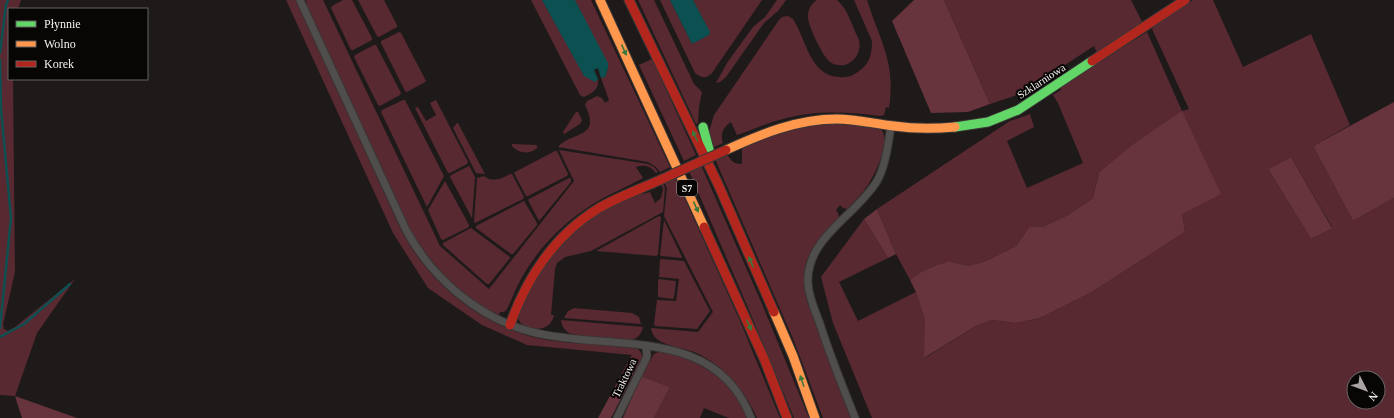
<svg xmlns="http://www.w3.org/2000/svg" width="1394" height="418" font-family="'Times New Roman',serif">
<rect width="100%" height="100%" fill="#1f1a1a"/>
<path fill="#582931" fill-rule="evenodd" d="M0 0H21L18 9H9V79H13L15 272 3 324 4 329 8 331 15 327 75 279 37 333 15 396 0 395Z
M286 0H296L401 230C430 285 484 329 547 340 577 345 608 343 638 349 647 357 639 365 634 373L632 355 527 345 482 325 428 288 393 233Z
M306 0H323L440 246 489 289 574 181 559 150 648 164 654 167 658 172 656 173C651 166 644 164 636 167L643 178C627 187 609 194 593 204 564 222 538 248 521 279 516 288 512 299 507 309L504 312H500L499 315 497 314C458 295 431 264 408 227L307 6Z
M343 0H352L372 38V40L353 50H351L331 8 332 6Z
M358 0H384L397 25V27L379 37 377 36Z
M531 0H542L584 75 595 81 598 79C599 89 593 93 584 97L580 95Z
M575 0H591L670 167 660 172 656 167 648 162 558 147C572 131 602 139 585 105L587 101 597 96 602 98 605 103 609 100 601 78 605 77 608 68Z
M638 0H654L694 84 702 92 699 106 698 123 696 124Z
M660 0H670L692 44 710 34 693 0H762L712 73C706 79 701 78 695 73Z
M777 0H786L778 11 764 23 726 77 720 82 716 83 727 63 753 27 765 17Z
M817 0H837C848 9 852 26 858 38 865 54 847 73 830 62 823 57 807 24 808 16 808 9 811 4 817 0Z
M854 0H867C880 41 896 62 889 108L886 107 884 115 880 116C848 112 816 110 783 119 767 123 752 130 737 135L731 122C723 127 720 134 723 143L712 148 709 132 714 115 779 20 782 17 788 16 793 19C806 39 810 76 839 77 847 78 853 76 859 71 870 64 872 53 872 41Z
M944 0H1131L1143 24 1097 53 1094 46 1051 74 1014 96 990 104Z
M1193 0H1213L1243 67 1311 34 1350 125 1313 146 1353 221 1394 198V418H872L833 323 821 277 864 219 888 258 839 282 858 321 916 292 925 321V358L976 326 992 320 1016 323 1040 318 1092 292 1185 232 1182 215V112L1133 144 1099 172 1093 198 1068 215 1042 227H1029L1016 246 986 261 968 266 949 261 934 266 921 272 910 280 896 254 877 209 1010 121 1030 114 1034 127 1007 141 1027 188 1083 163 1058 103 1053 95 1061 90 1060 87 1147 32 1182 111 1189 109 1152 29 1156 23ZM1291 157 1332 227 1311 239 1268 169ZM1354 378H1378V402H1354Z
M399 32 401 33 426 81 425 82 407 92 405 91 381 43V41Z
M374 45H376L401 93 400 95 380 106 378 105 354 57 355 55Z
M652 59 696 155 684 161 639 65Z
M403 100H405L444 176 427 207 381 112 382 110Z
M436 100 468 162 467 164 450 173H448L415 108 418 107 426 121 436 115 430 103Z
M576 112H578L582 120 580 124 564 134 563 132Z
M457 123H458L485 174 476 173 453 128Z
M841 123 879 128C894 137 875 174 868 185 862 194 854 201 847 209L843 208 840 205 836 210 838 213 839 217C813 244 797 261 807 301L851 418H823L794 341 715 159 727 153C730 161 734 164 742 164V149L749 145 748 143 801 126Z
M512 144 536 145 538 147C530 155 519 154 512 146Z
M555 151H557L568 174 567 176 528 196H526L514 173 515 172Z
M701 165 762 304 809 418H794L749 310 689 171Z
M469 166 470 167 475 177 472 218 450 177 451 175Z
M510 174H512L524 197 523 199 475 223 474 222 477 178 484 176C493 183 501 179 510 174Z
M675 177 740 321 780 418H757C744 389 724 365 694 352 679 346 653 346 651 328L698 332 713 312 664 216 667 188 664 182Z
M569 178 571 179V182L539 221 528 200 529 199Z
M445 181 469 225V227L443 240 441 239 428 210Z
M663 183 665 188 663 212 591 251 565 257 557 263 555 269 551 315H554C550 337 514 331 518 312L542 267 566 238 598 213 642 192 643 194 650 192 655 203 661 198 663 189 661 184Z
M524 201 537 223V225L513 254H511L476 228V226Z
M659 216 661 217 658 255 656 256 596 251Z
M664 220 682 257V258L661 256 660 255Z
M471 228 510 257V258L489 284H487L443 245V243Z
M661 259 684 261 710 311 697 329 655 326 654 324 657 300 676 301 679 279 659 277 660 260Z
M659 279 675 281 676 282 674 297 673 299 658 297V281Z
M574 308 632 313 639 317 641 324 564 318 568 311Z
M561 320 643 327C642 332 639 337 634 339 629 341 573 336 569 333 564 330 562 326 561 320Z
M660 351C689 358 718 370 735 396 740 403 744 411 748 418H729L704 408 700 418H654L670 387 641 376 654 354Z"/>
<path fill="#67333c" d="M914 0H944L990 104 968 112 931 113 892 21Z
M1394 102V198L1353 221 1313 146Z
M1182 111 1221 194 1182 214 1185 232 1092 292 1040 318 1016 323 992 320 976 326 924 358 925 321 916 292 910 280 921 272 934 266 949 261 968 266 986 261 1016 246 1029 227H1042L1068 215 1093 198 1099 172 1133 144Z
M1291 157 1332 228 1311 239 1268 169Z
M877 209 896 254 888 258 864 219Z
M632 355 634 373 611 418H598Z
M641 376 670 387 654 418H623Z
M15 396 77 418H22Z"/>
<path fill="#0d5052" d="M542 0H575L608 63V68L605 77 601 78 598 68 594 70 598 79 595 82 584 76Z
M670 0H693L710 32 709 35 692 44Z"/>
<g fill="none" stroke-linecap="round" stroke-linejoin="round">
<path stroke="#0d5052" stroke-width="2.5" d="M0 53 6 5 8 0
M0 60 1 109 11 218 0 328
M0 337 24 324 70 284"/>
<g stroke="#3b3737" stroke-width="9">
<path id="street" d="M300 0 406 230C432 278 478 318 532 332 610 352 715 324 751 418
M617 418 645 361 647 356 646 346
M855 418C843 387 830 356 820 324 815 311 809 298 808 284 805 238 856 216 877 181 886 165 888 144 891 126"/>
</g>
<g stroke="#3b3737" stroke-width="11">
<path id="fast" d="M703 127 710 153
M955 127 988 122 1018 110 1092 61"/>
</g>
<g stroke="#3b3737" stroke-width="11">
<path id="slow" d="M600 0 704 227
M726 150C761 134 797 119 837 119 856 119 875 124 894 126 914 129 934 129 955 127
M774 312 793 356 815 418"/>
</g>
<g stroke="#3b3737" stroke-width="11">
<path id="jam" d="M629 0 718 184 774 312
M1092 61 1185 0
M704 227 765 361 787 418
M510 325C527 277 555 235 599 208 618 197 640 189 660 180"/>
</g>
<use href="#street" stroke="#504d4d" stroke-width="7"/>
<use href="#fast" stroke="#63d668" stroke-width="9"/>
<use href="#slow" stroke="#ff974d" stroke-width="9"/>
<use href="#jam" stroke="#b3261e" stroke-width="9"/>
<g stroke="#3b3737" stroke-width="11" stroke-linecap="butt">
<path id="jam-bridge" d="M660 180 726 150"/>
</g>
<use href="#jam-bridge" stroke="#b3261e" stroke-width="9"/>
</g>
<defs><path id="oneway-solid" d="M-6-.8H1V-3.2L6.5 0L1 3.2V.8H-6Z"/></defs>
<g fill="#3a783b">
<use href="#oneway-solid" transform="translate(624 50) rotate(66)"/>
<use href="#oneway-solid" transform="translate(695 136) rotate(-116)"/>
<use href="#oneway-solid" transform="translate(696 207) rotate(65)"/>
<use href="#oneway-solid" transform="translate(751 262) rotate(-113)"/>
<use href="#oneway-solid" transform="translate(749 325) rotate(66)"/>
<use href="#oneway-solid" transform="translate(802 381) rotate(-109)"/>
</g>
<g text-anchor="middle" stroke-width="4" stroke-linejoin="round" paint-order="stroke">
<rect fill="#080505" stroke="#aea8a9" stroke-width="1" x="677" y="180" width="20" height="16" rx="3"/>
<g font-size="10" font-weight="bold" fill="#f5eeef">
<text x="687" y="192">S7</text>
</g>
<g font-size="11" fill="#f5eeef" stroke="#080505">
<text transform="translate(1041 81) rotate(-33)" y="4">Szklarniowa</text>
<text transform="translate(624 378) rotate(-64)" y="4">Traktowa</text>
</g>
</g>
<rect x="8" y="8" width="140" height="72" fill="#080505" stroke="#676263"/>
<rect x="16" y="21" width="20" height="6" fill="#63d668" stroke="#676263"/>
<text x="44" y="28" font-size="12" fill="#f5eeef">Płynnie</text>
<rect x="16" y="41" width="20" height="6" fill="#ff974d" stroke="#676263"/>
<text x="44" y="48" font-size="12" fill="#f5eeef">Wolno</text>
<rect x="16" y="61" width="20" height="6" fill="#b3261e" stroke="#676263"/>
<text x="44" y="68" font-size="12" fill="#f5eeef">Korek</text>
<g transform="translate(1366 390) rotate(132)"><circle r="19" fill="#080505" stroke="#676263"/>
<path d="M0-3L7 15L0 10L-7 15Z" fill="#aaa4a4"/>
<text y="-6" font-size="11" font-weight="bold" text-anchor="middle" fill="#f5eeef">N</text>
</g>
</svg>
